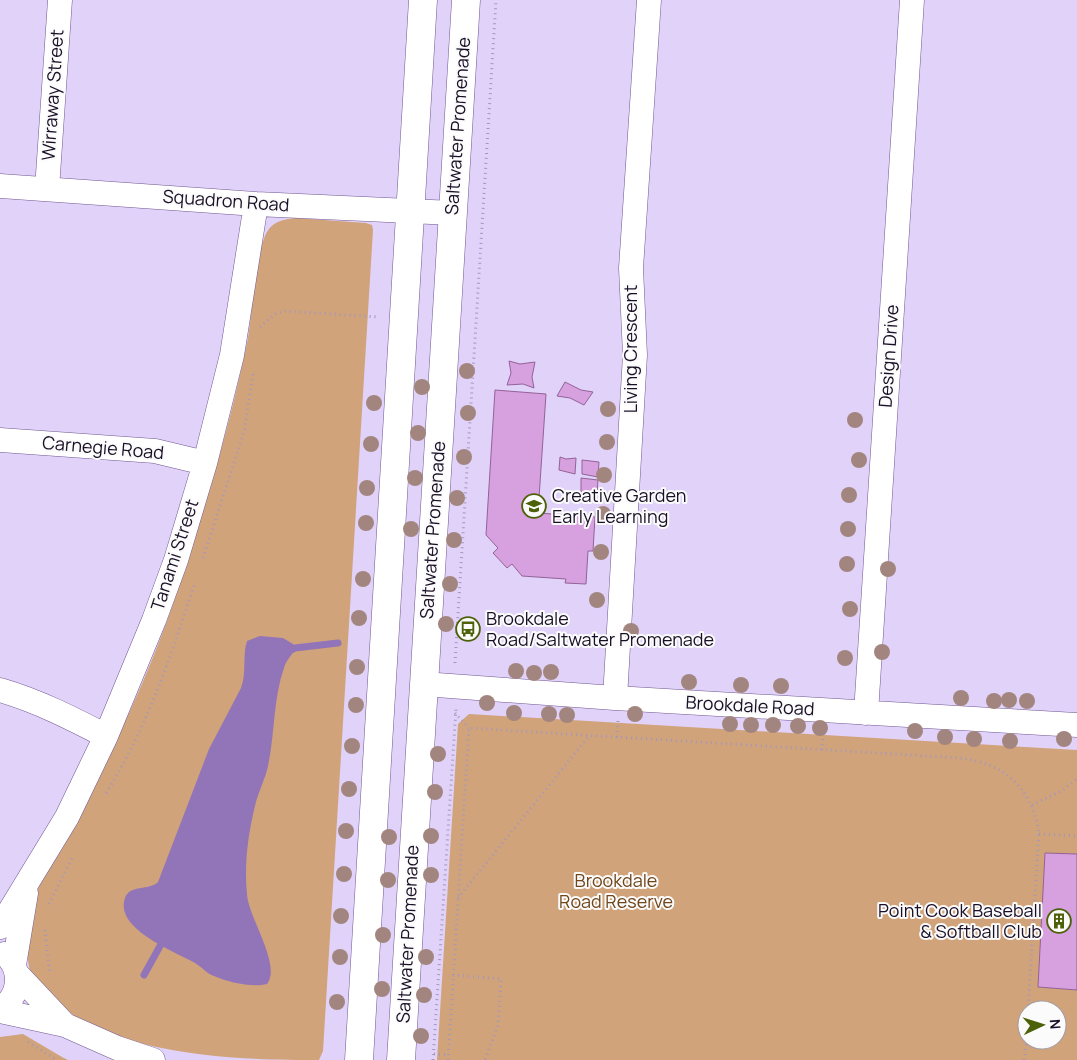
<svg xmlns="http://www.w3.org/2000/svg" width="1077" height="1060" font-family="Manrope,sans-serif">
<rect width="100%" height="100%" fill="#e1d2fa"/>
<path fill="#d1a37a" fill-rule="evenodd" d="M296 218 366 223 372 225 373 230 323 1051 319 1060C238 1060 103 1057 45 991 41 985 34 980 31 973 23 954 31 914 36 895 42 874 58 853 69 834 86 803 101 770 117 738 155 662 183 580 207 498 223 446 237 392 248 338 252 313 256 251 267 232 273 221 285 219 296 218Z
M469 714 1077 750V1060H437L458 724ZM1027 1010H1057V1040H1027Z
M23 1034 62 1057 68 1060H0V1037Z"/>
<path fill="#9275b9" d="M260 636 283 638 293 644 295 648C292 656 286 660 284 668 273 699 275 734 268 766 265 780 258 792 255 806 248 834 244 865 247 894 248 917 282 965 267 984 252 988 228 982 214 976 207 974 202 967 195 963 174 951 114 929 125 898 130 884 149 891 158 882L209 749 241 688C247 672 242 656 247 641Z"/>
<g fill="none" stroke-linecap="round" stroke-linejoin="round">
<path stroke="#9275b9" stroke-width="7" d="M287 652 295 648 338 643
M144 975 165 937"/>
</g>
<path fill="#d7a0de" stroke="#926397" d="M509 361 520 364 535 362 532 377 534 388 523 384 507 385 511 373Z
M565 382 581 390 593 392 584 405 570 398 557 396Z
M495 390 546 394 538 513 595 517 593 551H588L586 584 565 583 566 579 522 576 512 564 507 568 493 553 498 548 486 535Z
M560 457 566 459 576 458 575 474 559 470Z
M582 460 599 462 598 477 582 474Z
M581 478 598 480 597 494 581 492Z
M1045 853 1077 854V990L1038 987Z"/>
<g fill="none" stroke-linecap="round" stroke-linejoin="round">
<g stroke="#705791" stroke-width="25">
<path id="street" d="M0 186 256 204 453 213
M47 189 60 0
M0 440 155 451 205 463
M423 684 615 698 1077 725
M0 690C38 701 71 718 106 736
M615 698 635 355 631 268 649 0
M866 713 912 0
M0 927 67 817 106 736 154 620 176 560 205 463 232 355 256 204
M14 965 26 893
M17 974 65 1025
M0 1009C20 997 23 970 5 954
M0 1011 65 1025 117 1048 153 1060"/>
</g>
<g stroke="#705791" stroke-width="29">
<path id="secondary" d="M359 1060 423 0
M401 1060 466 0"/>
</g>
<path stroke="#a597ba" stroke-width="3" stroke-dasharray="1 4" stroke-linecap="butt" d="M260 327 275 314 285 311 379 317
M203 558 244 432 253 374
M455 663 496 0
M455 713 469 728
M617 737 618 720
M822 750 823 733
M106 793C148 726 170 658 195 583
M1032 805 1063 790 1077 779
M1039 834 1077 836
M458 898 589 736
M49 904 73 856
M45 930 50 974
M453 975 501 979 498 1025 485 1060
M28 1042 57 1060
M434 1054 448 1055
M433 1060 456 709
M448 1060 469 728 960 758C1005 763 1030 787 1039 831L1028 1010
M1024 1060 1027 1039"/>
<use href="#street" stroke="#fff" stroke-width="24"/>
<use href="#secondary" stroke="#fff" stroke-width="28"/>
</g>
<g fill="#a3857f">
<circle cx="467" cy="371" r="8"/>
<circle cx="422" cy="387" r="8"/>
<circle cx="374" cy="403" r="8"/>
<circle cx="608" cy="409" r="8"/>
<circle cx="468" cy="413" r="8"/>
<circle cx="855" cy="420" r="8"/>
<circle cx="418" cy="433" r="8"/>
<circle cx="607" cy="442" r="8"/>
<circle cx="371" cy="444" r="8"/>
<circle cx="464" cy="457" r="8"/>
<circle cx="859" cy="460" r="8"/>
<circle cx="604" cy="475" r="8"/>
<circle cx="415" cy="478" r="8"/>
<circle cx="367" cy="488" r="8"/>
<circle cx="849" cy="495" r="8"/>
<circle cx="457" cy="498" r="8"/>
<circle cx="603" cy="514" r="8"/>
<circle cx="366" cy="523" r="8"/>
<circle cx="411" cy="529" r="8"/>
<circle cx="848" cy="529" r="8"/>
<circle cx="454" cy="540" r="8"/>
<circle cx="601" cy="552" r="8"/>
<circle cx="847" cy="564" r="8"/>
<circle cx="888" cy="569" r="8"/>
<circle cx="363" cy="579" r="8"/>
<circle cx="450" cy="584" r="8"/>
<circle cx="597" cy="600" r="8"/>
<circle cx="850" cy="609" r="8"/>
<circle cx="359" cy="618" r="8"/>
<circle cx="446" cy="624" r="8"/>
<circle cx="631" cy="631" r="8"/>
<circle cx="882" cy="652" r="8"/>
<circle cx="845" cy="658" r="8"/>
<circle cx="357" cy="667" r="8"/>
<circle cx="516" cy="671" r="8"/>
<circle cx="551" cy="672" r="8"/>
<circle cx="534" cy="673" r="8"/>
<circle cx="689" cy="682" r="8"/>
<circle cx="741" cy="685" r="8"/>
<circle cx="781" cy="686" r="8"/>
<circle cx="961" cy="698" r="8"/>
<circle cx="1009" cy="700" r="8"/>
<circle cx="994" cy="701" r="8"/>
<circle cx="1027" cy="701" r="8"/>
<circle cx="487" cy="703" r="8"/>
<circle cx="356" cy="705" r="8"/>
<circle cx="514" cy="713" r="8"/>
<circle cx="549" cy="714" r="8"/>
<circle cx="635" cy="714" r="8"/>
<circle cx="567" cy="715" r="8"/>
<circle cx="730" cy="724" r="8"/>
<circle cx="751" cy="725" r="8"/>
<circle cx="773" cy="725" r="8"/>
<circle cx="798" cy="726" r="8"/>
<circle cx="820" cy="728" r="8"/>
<circle cx="915" cy="731" r="8"/>
<circle cx="945" cy="737" r="8"/>
<circle cx="974" cy="739" r="8"/>
<circle cx="1064" cy="739" r="8"/>
<circle cx="1010" cy="741" r="8"/>
<circle cx="352" cy="746" r="8"/>
<circle cx="438" cy="754" r="8"/>
<circle cx="349" cy="789" r="8"/>
<circle cx="435" cy="792" r="8"/>
<circle cx="346" cy="831" r="8"/>
<circle cx="431" cy="836" r="8"/>
<circle cx="389" cy="837" r="8"/>
<circle cx="344" cy="874" r="8"/>
<circle cx="431" cy="875" r="8"/>
<circle cx="388" cy="880" r="8"/>
<circle cx="341" cy="916" r="8"/>
<circle cx="383" cy="935" r="8"/>
<circle cx="340" cy="957" r="8"/>
<circle cx="426" cy="957" r="8"/>
<circle cx="382" cy="989" r="8"/>
<circle cx="424" cy="995" r="8"/>
<circle cx="337" cy="1002" r="8"/>
<circle cx="421" cy="1036" r="8"/>
</g>
<defs>
<g id="school-ring" transform="scale(1.25)"><circle r="9.5" fill="#fbfbfb" stroke="#4d6109" stroke-width="1.5"/><path d="M0-5L7-2L0 1L-7-2ZM-4 1L0 2.5L4 1V4Q0 6-4 4Z" fill="#4d6109"/></g>
<g id="bus-ring" transform="scale(1.25)"><circle r="9.5" fill="#fbfbfb" stroke="#4d6109" stroke-width="1.5"/><path d="M-5-6H5V4H4V6H2V4H-2V6H-4V4H-5ZM-3.5-4V0h7V-4ZM-3.5 1.2v1.5H-2V1.2ZM2 1.2v1.5H3.5V1.2Z" fill="#4d6109"/></g>
<g id="building-ring" transform="scale(1.25)"><circle r="9.5" fill="#fbfbfb" stroke="#4d6109" stroke-width="1.5"/><path d="M-4-6H4V6H1V3H-1V6H-4ZM-2.5-4.3h1.7v1.8h-1.7ZM.8-4.3h1.7v1.8H.8ZM-2.5-1h1.7V.8h-1.7ZM.8-1h1.7V.8H.8Z" fill="#4d6109"/></g>
</defs>
<g fill-rule="evenodd">
<use href="#school-ring" x="534" y="506"/>
<use href="#bus-ring" x="468" y="629"/>
<use href="#building-ring" x="1059" y="921"/>
</g>
<g text-anchor="middle" stroke-width="4" stroke-linejoin="round" paint-order="stroke">
<g font-size="18" fill="#190f26" stroke="#fbfbfb">
<text transform="translate(53 95) rotate(-86)" y="6">Wirraway Street</text>
<text transform="translate(458 126) rotate(-86)" y="6">Saltwater Promenade</text>
<text transform="translate(226 201) rotate(4)" y="6">Squadron Road</text>
<text transform="translate(631 349) rotate(-90)" y="6">Living Crescent</text>
<text transform="translate(889 356) rotate(-86)" y="6">Design Drive</text>
<text transform="translate(103 448) rotate(5)" y="6">Carnegie Road</text>
<text transform="translate(433 530) rotate(-86)" y="6">Saltwater Promenade</text>
<text transform="translate(175 555) rotate(-72)" y="6">Tanami Street</text>
<text transform="translate(750 706) rotate(3)" y="6">Brookdale Road</text>
<text transform="translate(408 934) rotate(-87)" y="6">Saltwater Promenade</text>
</g>
<g font-size="18" fill="#190f26" stroke="#fbfbfb" text-anchor="start">
<text x="552" y="502">Creative Garden<tspan x="552" dy="21">Early Learning</tspan></text>
<text x="486" y="625">Brookdale<tspan x="486" dy="21">Road/Saltwater Promenade</tspan></text>
<text x="1042" y="917" text-anchor="end">Point Cook Baseball<tspan x="1042" dy="21">&amp; Softball Club</tspan></text>
</g>
<g font-size="18" fill="#70461b" stroke="#fbfbfb">
<text x="616" y="887">Brookdale<tspan x="616" dy="21">Road Reserve</tspan></text>
</g>
</g>
<g transform="translate(1042 1025) rotate(86)"><circle r="24" fill="#fbfbfb" stroke="#a19da6"/>
<path d="M0-4L9 19L0 12L-9 19Z" fill="#4d6109"/>
<text y="-8" font-size="14" font-weight="bold" text-anchor="middle" fill="#190f26">N</text>
</g>
</svg>
